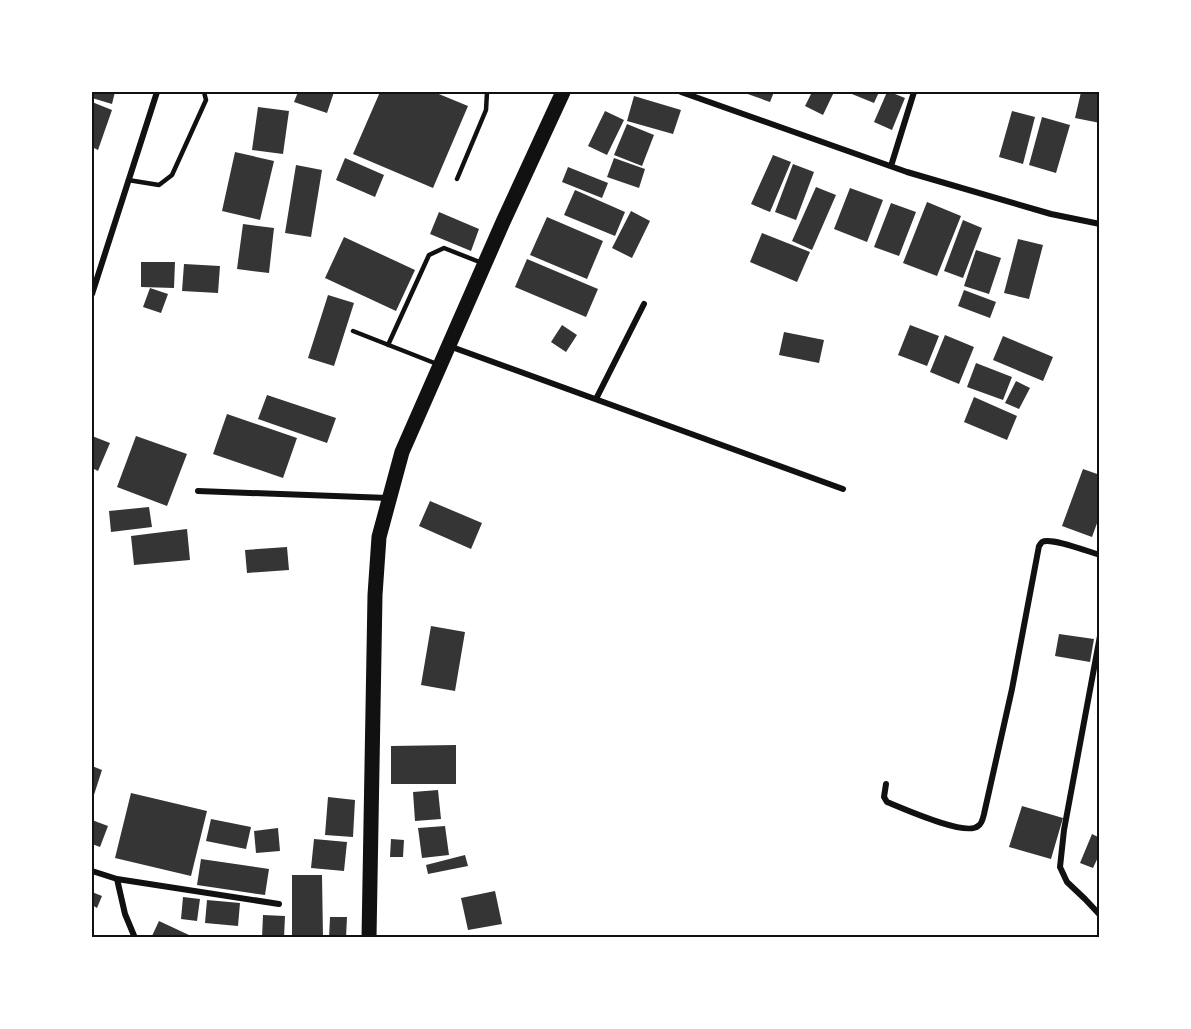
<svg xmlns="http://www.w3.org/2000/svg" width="1191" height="1029" font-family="'Varela Round',sans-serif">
<rect width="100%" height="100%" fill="#fff"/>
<path fill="#353535" d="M92 92H115L112 104 92 98Z
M298 92H334L327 113 294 102Z
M380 92H434L468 106 433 188 353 154Z
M742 92H774L770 102Z
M812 92H834L823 115 805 106Z
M847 92H879L874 103Z
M887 92H890L905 98 892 130 874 122Z
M1081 92H1100V123L1075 118Z
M634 96 681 110 673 134 627 121Z
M92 102 112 110 98 150 92 147Z
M258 107 289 111 283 154 252 150Z
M605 111 624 120 607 155 588 146Z
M1012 111 1035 117 1023 164 999 157Z
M1042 117 1070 125 1056 173 1029 165Z
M627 124 654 135 642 166 614 155Z
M235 152 274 161 260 220 222 211Z
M773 155 791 162 770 212 751 204Z
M345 158 384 175 375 197 336 180Z
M614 158 645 169 639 188 607 177Z
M793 164 814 172 796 220 775 212Z
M296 165 322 170 311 237 285 233Z
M568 167 608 183 602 198 562 182Z
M816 187 836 195 812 250 792 241Z
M850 188 883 200 867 242 834 229Z
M575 190 625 212 615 236 564 215Z
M927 202 961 216 937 276 903 263Z
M891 203 916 212 899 256 874 247Z
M631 211 650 221 632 258 612 248Z
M439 212 479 229 471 251 430 234Z
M547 217 603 241 587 279 530 255Z
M963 220 982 228 963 278 944 271Z
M243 224 274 228 269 273 237 269Z
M762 233 810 252 797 282 750 262Z
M344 237 415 270 396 311 325 278Z
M1018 239 1043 245 1029 299 1004 293Z
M976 250 1001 258 989 294 964 286Z
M527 259 598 289 586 317 515 287Z
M141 262H175L174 288 141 287Z
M184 264 220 266 218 293 182 291Z
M150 288 168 294 161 313 143 307Z
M964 290 996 302 990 318 958 306Z
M328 295 354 303 334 366 308 358Z
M562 325 577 335 566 352 551 342Z
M910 325 939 336 927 366 898 355Z
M784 332 824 340 819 363 779 355Z
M945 335 974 347 959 384 930 372Z
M1003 336 1053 357 1043 381 993 360Z
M976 363 1012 377 1003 400 967 387Z
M1016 381 1030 388 1019 409 1005 403Z
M267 395 336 418 327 443 258 419Z
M974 397 1017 416 1007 440 964 422Z
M227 414 297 438 283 478 213 454Z
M92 436 110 443 98 471 92 468Z
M136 436 187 454 167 506 117 487Z
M1083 469 1100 475V515L1092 537 1062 526Z
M430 501 482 523 471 549 419 526Z
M149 507 152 527 111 532 109 511Z
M187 529 190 560 134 565 131 536Z
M287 547 289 570 247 573 245 550Z
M431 626 465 632 455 691 421 685Z
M1059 634 1094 639 1090 662 1055 656Z
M456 745V784H391V746Z
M92 766 102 770 92 801Z
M438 790 441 819 415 821 413 792Z
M131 793 207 811 191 876 115 858Z
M328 797 355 800 353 837 325 835Z
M1022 806 1063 818 1051 859 1009 847Z
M211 819 251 827 246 849 206 841Z
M92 820 108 826 100 847 92 844Z
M445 826 449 855 422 858 418 828Z
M278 828 280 851 256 853 254 831Z
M1092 834 1100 838V853L1093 868 1080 863Z
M314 839 347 842 344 871 311 868Z
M391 839 404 840 403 857H390Z
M465 855 468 866 428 874 426 865Z
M201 859 269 869 265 895 197 885Z
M292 875H322L323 938H292Z
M495 891 502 924 468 930 461 898Z
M92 892 102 896 97 908 92 905Z
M183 897 200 899 197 921 181 919Z
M207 900 240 903 238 926 205 923Z
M263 915 285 916 284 938H262Z
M330 917H347L346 938H329Z
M159 921 189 935 187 938H151Z"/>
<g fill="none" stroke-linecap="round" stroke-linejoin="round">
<path stroke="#111" stroke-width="4.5" d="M457 179 486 110 487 92
M128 180 159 185 172 175 206 100 204 92
M353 331 437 364
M388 345 429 255 444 248 482 263"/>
<path stroke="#111" stroke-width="6" d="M681 92 907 172 1051 214 1100 224
M891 166 914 92
M92 294 157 92
M449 346 843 489
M596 399 644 304
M198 491 388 498
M1100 636 1064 830 1060 867 1067 882 1085 899 1100 915
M886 784 884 797 887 802C902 808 966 837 978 826 982 824 983 818 984 814L1012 689 1039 546C1040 545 1041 543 1042 542 1051 537 1089 552 1100 555
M92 871 117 879 279 904
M117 879 125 914 135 938"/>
<path stroke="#111" stroke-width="15" d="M369 938 375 595 379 537 402 452 503 222 563 92"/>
</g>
<rect width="1191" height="1029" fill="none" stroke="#ffffff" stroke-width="186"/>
<rect x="93" y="93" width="1005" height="843" fill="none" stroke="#111" stroke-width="2"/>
</svg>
